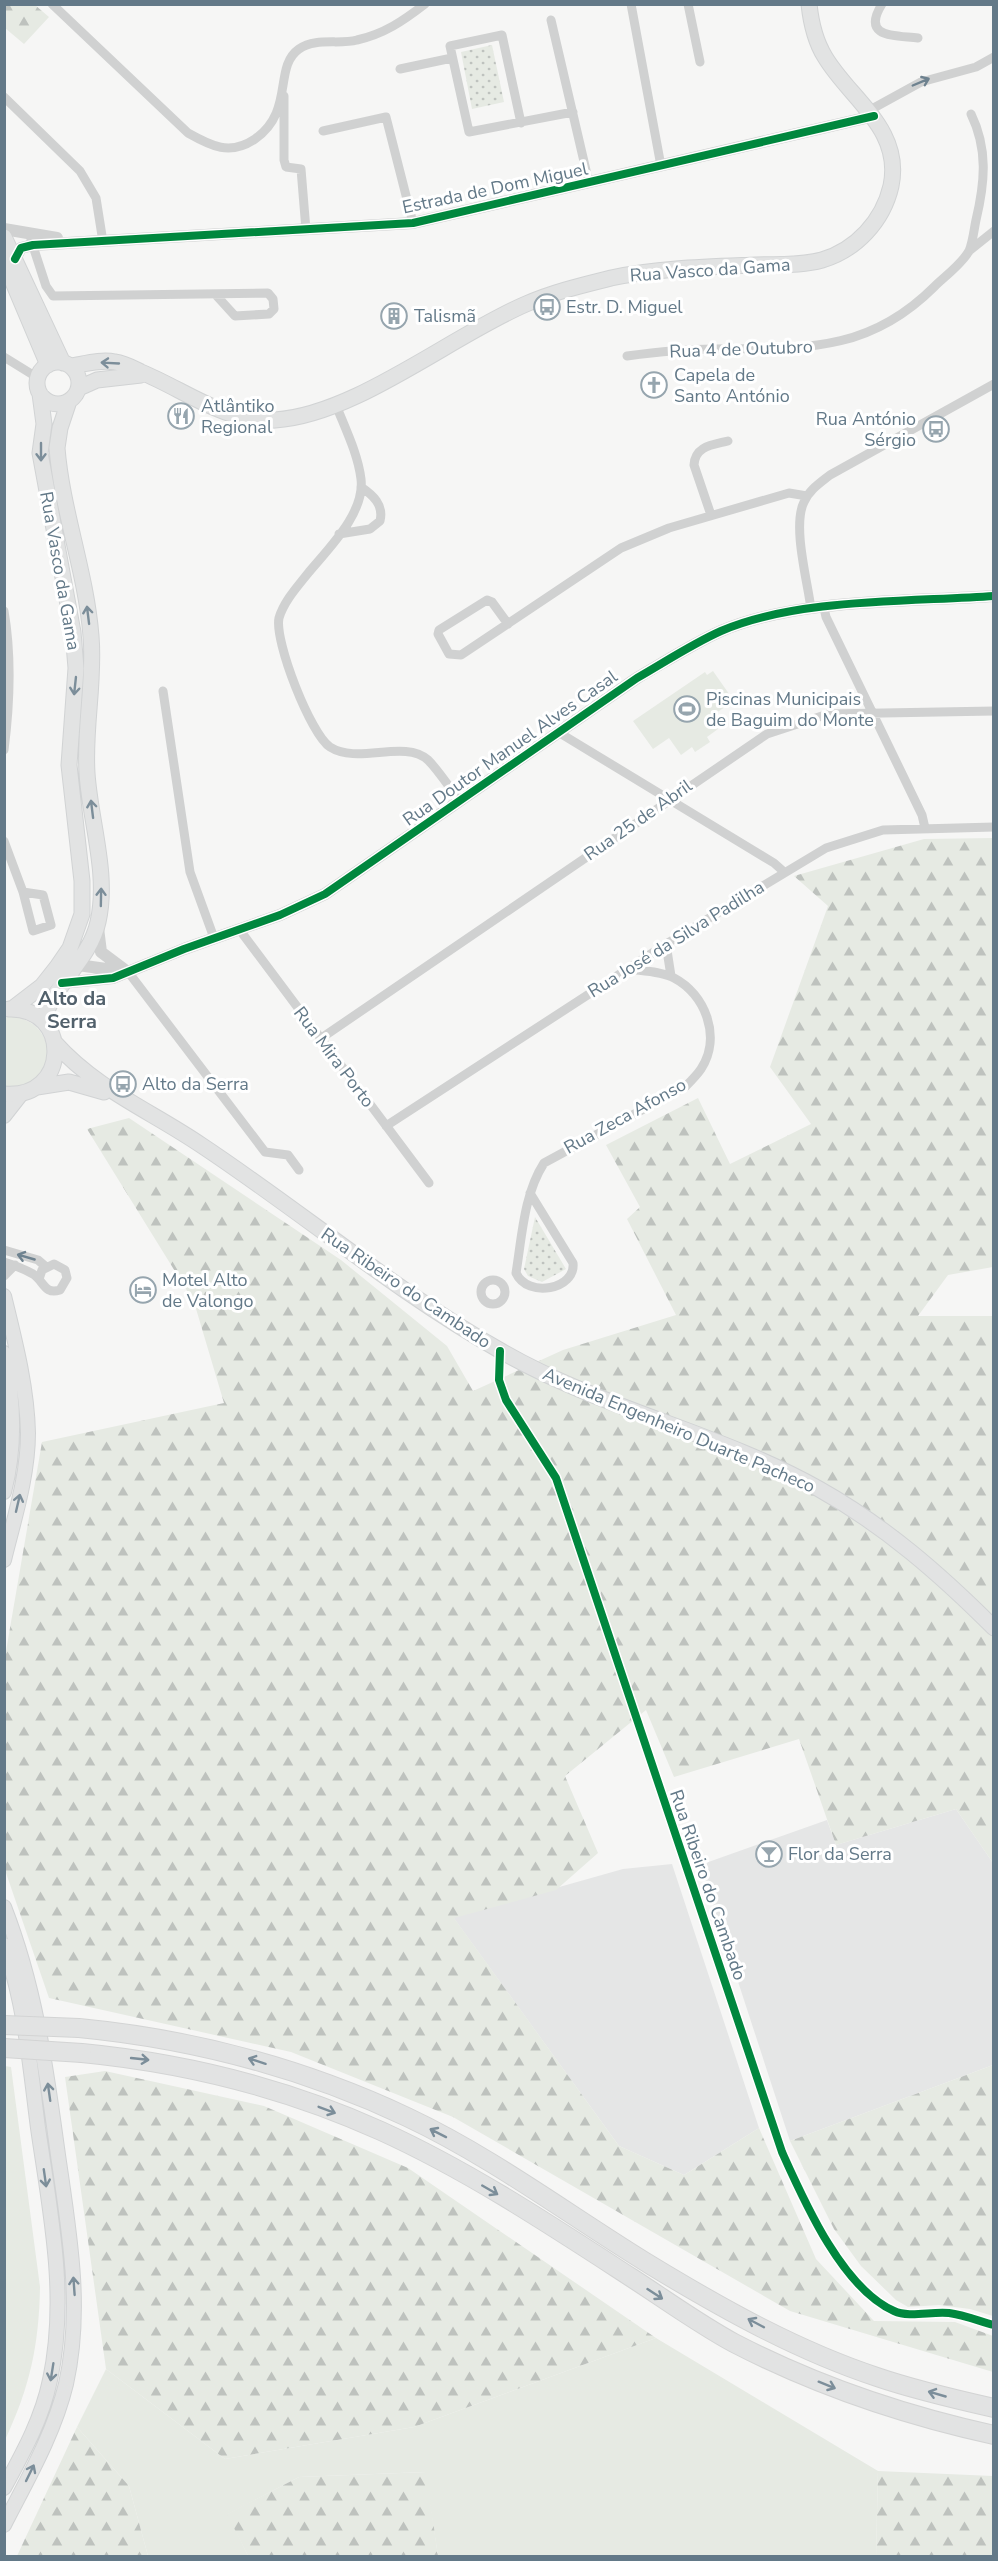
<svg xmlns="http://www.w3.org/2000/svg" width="998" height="2561" font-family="'Nunito Sans',sans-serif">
<defs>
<pattern id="forest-firs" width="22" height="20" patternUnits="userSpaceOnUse" patternTransform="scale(1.5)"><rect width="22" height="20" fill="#e6eae3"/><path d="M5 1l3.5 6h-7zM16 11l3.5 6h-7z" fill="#bec2be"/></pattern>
<pattern id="garden-dots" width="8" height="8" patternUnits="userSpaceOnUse" patternTransform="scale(1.5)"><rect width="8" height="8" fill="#e6eae3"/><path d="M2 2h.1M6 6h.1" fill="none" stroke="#bec2be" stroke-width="1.8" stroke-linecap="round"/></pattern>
</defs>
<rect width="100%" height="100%" fill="#f6f6f5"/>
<path fill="#e5e6e6" d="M956 1809 993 1863V2065L790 2141 700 1865 827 1820 836 1845Z
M672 1864 759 2128 684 2175 619 2146 453 1917 623 1869Z"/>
<path fill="#e6eae3" d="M713 671 734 701 710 717 718 729 707 737 710 742 695 752 692 747 681 755 669 738 653 749 633 721 705 672 707 675Z
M12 1016C68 1025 51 1098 5 1086L4 1018Z
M5 2066 11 2067 40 2287C39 2345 30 2387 5 2440Z
M656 2338 878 2471 876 2556H438L425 2472 299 2477 228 2514 248 2556H148L129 2486 77 2427 106 2369 225 2459 414 2427Z"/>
<path fill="url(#forest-firs)" d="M4 5H35L49 17 24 44 5 28Z
M993 838V1267L948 1275 918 1316H993V1863L956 1809 836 1845 799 1739 674 1777 646 1710 565 1776 598 1853 556 1890 454 1918 619 2146 684 2175 759 2128 816 2259 874 2321 955 2322 993 2336V2372L790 2311 453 2117 291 2052 49 1998 5 1870V1657L42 1442 224 1403 194 1302 87 1129 129 1118 341 1260 447 1346 473 1391 563 1350 676 1315 627 1219 640 1207 606 1145 698 1098 730 1164 811 1124 770 1067 828 906 794 876 924 839Z
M993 2065V2316L970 2309 939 2305 908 2307 896 2300 861 2266 834 2229 790 2141Z
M105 2071 264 2106 408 2168 656 2338 414 2427 225 2459 106 2369 65 2077Z
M77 2427 129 2486 148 2556H17Z
M878 2471 993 2476V2556H876Z
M426 2472 438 2556H248L227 2514 299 2477Z"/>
<path fill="url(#garden-dots)" d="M492 45 504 102 472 109 461 52Z
M535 1217 566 1269 542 1282 528 1276 524 1269Z"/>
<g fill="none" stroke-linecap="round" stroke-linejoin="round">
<g stroke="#d1d3d4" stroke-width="16">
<path id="secondary" d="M4 1116 22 1093
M4 1296C15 1341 27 1387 28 1433 28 1476 14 1519 4 1560
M4 1353C14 1400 16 1446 4 1492
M4 1907C36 1989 46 2068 58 2155 69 2231 83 2308 66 2384 54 2434 27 2480 4 2525
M4 1945C25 2003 30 2066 38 2128 50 2211 68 2296 50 2380 42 2419 23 2453 4 2488"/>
</g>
<g stroke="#d1d3d4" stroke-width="17">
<path id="primary" d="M4 237 63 363
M4 261 48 365
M37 383a21 21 0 1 1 42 0a21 21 0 1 1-42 0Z
M71 366C84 364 101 359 115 362 124 363 133 368 141 372 185 390 225 423 275 420 355 415 451 336 526 304 553 292 583 285 611 278 659 268 707 267 756 265 777 264 801 266 822 260 856 250 883 221 891 186 903 129 850 99 825 57 815 41 811 23 809 4
M79 388 97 380 141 375
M12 1009 42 986 57 967 70 948 82 914V881L69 765 76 668 73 632 40 453 44 424 40 394
M43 1021C54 984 90 959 98 922 109 874 90 821 87 773 84 727 95 682 91 636 86 572 62 511 57 448L60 428 69 401
M55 1043C96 1089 151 1111 201 1145 302 1212 395 1291 501 1351 601 1409 718 1432 819 1489 885 1526 940 1574 994 1628
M37 1087 69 1082 104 1092
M4 1094C70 1100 72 1007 9 1009"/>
</g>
<g stroke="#d3d4d4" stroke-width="20">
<path id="motorway" d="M79 2028C193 2039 303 2068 407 2117 494 2158 570 2216 652 2266 723 2309 798 2351 877 2377 915 2390 954 2399 994 2408
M82 2053C185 2063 286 2088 381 2131 469 2171 552 2226 632 2278 666 2300 699 2324 734 2343 817 2386 903 2415 994 2435"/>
</g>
<path stroke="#d0d1d1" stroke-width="9" d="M52 4 188 133C211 146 230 156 255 139 295 111 273 67 299 49 316 37 339 45 357 40 384 34 403 21 425 4
M631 4 661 166
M688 4 700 62
M882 4C861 38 894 35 918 38
M551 20 589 183
M400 69 452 58
M284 96V160L286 167 301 169 306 230
M4 97 80 171 96 198 103 242
M870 110 921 82 976 67 994 57
M521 123 502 35 450 46 469 132 573 112
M323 131 386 117 413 223
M31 240 46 286 53 296 268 293 273 299 274 309 269 314 235 316 215 294
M969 251 994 231
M627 356C656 352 685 349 714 349 801 348 867 354 934 287 944 277 962 264 969 251 973 242 974 229 976 220 985 182 988 149 971 114
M4 357 38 378
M336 405C345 428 358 454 361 479 365 513 329 548 309 572 298 586 284 601 279 618 274 641 311 735 330 747 358 765 404 739 428 760 439 771 449 787 459 800
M711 515 694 465C695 446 712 445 728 441
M339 534 370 529 380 521C384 505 373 495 361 487
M824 608 826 617 922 815 925 828
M811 609C808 583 792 526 804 502 809 490 820 483 830 475L994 384
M4 611C12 657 10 703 4 750
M508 624 492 602 487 600 439 630 438 634 449 654 461 655 621 548 669 528 789 493 807 496
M163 691 190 872 214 938
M558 732 774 863 783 871
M4 841 23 892 33 931 51 925 43 895 23 892
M239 929 429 1183
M666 944 671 976
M129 973 265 1152 288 1155 299 1170
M320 1039 767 734 828 714 994 711
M386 1126 666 944 826 848 883 830 994 827
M530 1193 573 1263C576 1289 528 1299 516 1273 522 1236 524 1194 544 1163L686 1086C691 1081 697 1075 701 1069 722 1037 705 994 674 978 661 971 642 971 628 969
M4 1250 38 1260 45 1266
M4 1262C14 1265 24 1269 33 1274 44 1281 44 1295 60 1290L67 1278 65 1270 54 1264 42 1270 39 1279
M4 1276 15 1265
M481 1292a12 12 0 1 1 24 0a12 12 0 1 1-24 0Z
M500 1351 499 1380 506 1400 556 1478 782 2152C804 2201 842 2288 894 2311 909 2318 932 2311 949 2313 964 2315 979 2321 994 2325"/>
<path stroke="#d0d1d1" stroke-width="12" d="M4 229 57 238
M15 259 21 248 33 245 413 223 874 116
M98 928 101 952 125 970
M71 964 127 972
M62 983 113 978 184 949 280 915 325 894 637 678C665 662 692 644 721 631 797 598 911 602 994 596"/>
<use href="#secondary" stroke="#e2e3e3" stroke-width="14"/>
<use href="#primary" stroke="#e2e3e3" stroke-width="15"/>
<use href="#motorway" stroke="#e2e3e3" stroke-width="18"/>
<g stroke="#d3d4d4" stroke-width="20" stroke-linecap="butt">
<path id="motorway-bridge" d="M4 2025 79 2028
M4 2048 82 2053"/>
</g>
<use href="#motorway-bridge" stroke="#e2e3e3" stroke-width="18"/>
<g stroke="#fff" stroke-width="11">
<path id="cycleway" d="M15 259 21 248 33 245 413 223 874 116
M62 983 113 978 184 949 280 915 325 894 637 678C665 662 692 644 721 631 797 598 911 602 994 596
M500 1351 499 1380 506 1400 556 1478 782 2152C804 2201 842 2288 894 2311 909 2318 932 2311 949 2313 964 2315 979 2321 994 2325"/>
</g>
<use href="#cycleway" stroke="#00873e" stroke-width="8"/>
</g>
<defs><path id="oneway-shaft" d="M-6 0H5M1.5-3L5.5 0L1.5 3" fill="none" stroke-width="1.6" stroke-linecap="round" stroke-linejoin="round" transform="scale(1.5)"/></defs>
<g stroke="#6e828f">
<use href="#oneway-shaft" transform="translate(921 82) rotate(-23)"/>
<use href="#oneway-shaft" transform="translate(26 1257) rotate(-164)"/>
</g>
<g stroke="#7c8e9a">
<use href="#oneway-shaft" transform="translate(110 363) rotate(-177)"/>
<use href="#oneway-shaft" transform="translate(41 452) rotate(90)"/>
<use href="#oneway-shaft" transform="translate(88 615) rotate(-97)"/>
<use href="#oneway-shaft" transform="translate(75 686) rotate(96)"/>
<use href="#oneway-shaft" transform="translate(92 809) rotate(-97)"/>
<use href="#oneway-shaft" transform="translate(101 897) rotate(-89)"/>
<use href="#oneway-shaft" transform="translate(18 1503) rotate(-77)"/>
<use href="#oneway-shaft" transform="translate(140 2059) rotate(6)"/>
<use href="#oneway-shaft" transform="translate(257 2061) rotate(-162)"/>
<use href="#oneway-shaft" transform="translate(49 2092) rotate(-98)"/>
<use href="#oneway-shaft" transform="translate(327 2110) rotate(21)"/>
<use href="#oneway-shaft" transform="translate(438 2133) rotate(-153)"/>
<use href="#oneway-shaft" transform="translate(45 2178) rotate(82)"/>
<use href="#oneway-shaft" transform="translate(490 2190) rotate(30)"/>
<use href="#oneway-shaft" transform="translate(74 2286) rotate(-94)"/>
<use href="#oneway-shaft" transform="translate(655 2294) rotate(33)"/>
<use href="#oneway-shaft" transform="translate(756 2323) rotate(-152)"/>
<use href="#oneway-shaft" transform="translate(52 2372) rotate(99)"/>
<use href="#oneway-shaft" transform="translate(827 2385) rotate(22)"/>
<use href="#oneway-shaft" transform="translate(937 2394) rotate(-164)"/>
<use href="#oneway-shaft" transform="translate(30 2473) rotate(-64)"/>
</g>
<defs>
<g id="bus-ring" transform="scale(1.35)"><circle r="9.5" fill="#fff" stroke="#96a5ae" stroke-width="1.5"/><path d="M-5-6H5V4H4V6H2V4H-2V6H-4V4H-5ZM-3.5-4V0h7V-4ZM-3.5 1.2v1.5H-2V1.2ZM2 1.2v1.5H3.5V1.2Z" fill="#96a5ae"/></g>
<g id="building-ring" transform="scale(1.35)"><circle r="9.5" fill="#fff" stroke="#96a5ae" stroke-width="1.5"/><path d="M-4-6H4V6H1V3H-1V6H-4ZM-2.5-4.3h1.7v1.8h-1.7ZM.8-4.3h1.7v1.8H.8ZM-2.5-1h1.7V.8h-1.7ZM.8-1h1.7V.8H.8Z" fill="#96a5ae"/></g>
<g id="church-ring" transform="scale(1.35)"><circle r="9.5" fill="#fff" stroke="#96a5ae" stroke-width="1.5"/><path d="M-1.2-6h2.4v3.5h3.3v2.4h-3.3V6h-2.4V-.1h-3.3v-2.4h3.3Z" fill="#96a5ae"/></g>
<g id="restaurant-ring" transform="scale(1.35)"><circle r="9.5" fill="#fff" stroke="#96a5ae" stroke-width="1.5"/><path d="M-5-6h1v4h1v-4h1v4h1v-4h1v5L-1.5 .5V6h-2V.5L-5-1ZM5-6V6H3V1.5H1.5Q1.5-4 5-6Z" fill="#96a5ae"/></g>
<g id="stadium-ring" transform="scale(1.35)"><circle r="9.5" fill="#fff" stroke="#96a5ae" stroke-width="1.5"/><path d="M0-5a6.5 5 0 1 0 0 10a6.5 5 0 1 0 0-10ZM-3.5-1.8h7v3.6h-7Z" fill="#96a5ae"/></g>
<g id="hotel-ring" transform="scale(1.35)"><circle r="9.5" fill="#fff" stroke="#96a5ae" stroke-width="1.5"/><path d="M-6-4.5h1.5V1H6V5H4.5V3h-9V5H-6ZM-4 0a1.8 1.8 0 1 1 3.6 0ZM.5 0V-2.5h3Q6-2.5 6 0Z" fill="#96a5ae"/></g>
<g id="bar-ring" transform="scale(1.35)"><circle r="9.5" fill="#fff" stroke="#96a5ae" stroke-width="1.5"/><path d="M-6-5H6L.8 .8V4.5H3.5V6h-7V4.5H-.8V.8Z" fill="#96a5ae"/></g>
</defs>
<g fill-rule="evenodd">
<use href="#bus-ring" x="547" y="307"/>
<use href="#building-ring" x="394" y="316"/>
<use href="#church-ring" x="654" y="385"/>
<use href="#restaurant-ring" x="181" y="416"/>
<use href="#bus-ring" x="936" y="429"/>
<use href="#stadium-ring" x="687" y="709"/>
<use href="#bus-ring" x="123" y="1084"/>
<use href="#hotel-ring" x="143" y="1290"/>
<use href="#bar-ring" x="769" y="1854"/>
</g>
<g text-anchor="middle" stroke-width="6" stroke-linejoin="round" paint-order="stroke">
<g font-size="18" fill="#637988" stroke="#fff">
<text transform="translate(495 188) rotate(-12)" y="6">Estrada de Dom Miguel</text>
<text transform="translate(710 270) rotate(-4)" y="6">Rua Vasco da Gama</text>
<text transform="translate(741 349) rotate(-2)" y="6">Rua 4 de Outubro</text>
<text transform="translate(60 571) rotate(80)" y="6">Rua Vasco da Gama</text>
<text transform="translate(510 748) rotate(-35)" y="6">Rua Doutor Manuel Alves Casal</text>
<text transform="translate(638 820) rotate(-35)" y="6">Rua 25 de Abril</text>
<text transform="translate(676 939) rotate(-32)" y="6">Rua José da Silva Padilha</text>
<text transform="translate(334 1057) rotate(53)" y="6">Rua Mira Porto</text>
<text transform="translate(625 1116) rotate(-29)" y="6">Rua Zeca Afonso</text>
<text transform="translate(406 1288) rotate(34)" y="6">Rua Ribeiro do Cambado</text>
<text transform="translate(679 1430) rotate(23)" y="6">Avenida Engenheiro Duarte Pacheco</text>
<text transform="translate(708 1885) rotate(71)" y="6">Rua Ribeiro do Cambado</text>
</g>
<g font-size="18" fill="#637988" stroke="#fff" text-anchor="start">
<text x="566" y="313">Estr. D. Miguel</text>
<text x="414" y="322">Talismã</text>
<text x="674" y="381">Capela de<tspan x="674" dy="21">Santo António</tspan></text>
<text x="201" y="412">Atlântiko<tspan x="201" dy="21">Regional</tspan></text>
<text x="916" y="425" text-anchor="end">Rua António<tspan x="916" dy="21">Sérgio</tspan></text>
<text x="706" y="705">Piscinas Municipais<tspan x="706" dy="21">de Baguim do Monte</tspan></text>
<text x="142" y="1090">Alto da Serra</text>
<text x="162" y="1286">Motel Alto<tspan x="162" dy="21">de Valongo</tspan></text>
<text x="788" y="1860">Flor da Serra</text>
</g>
<g font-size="20" font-weight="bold" fill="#52616c" stroke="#fff">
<text x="72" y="1005">Alto da<tspan x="72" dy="23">Serra</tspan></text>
</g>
</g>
<rect width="998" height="2561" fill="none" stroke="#637988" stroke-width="12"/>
</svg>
